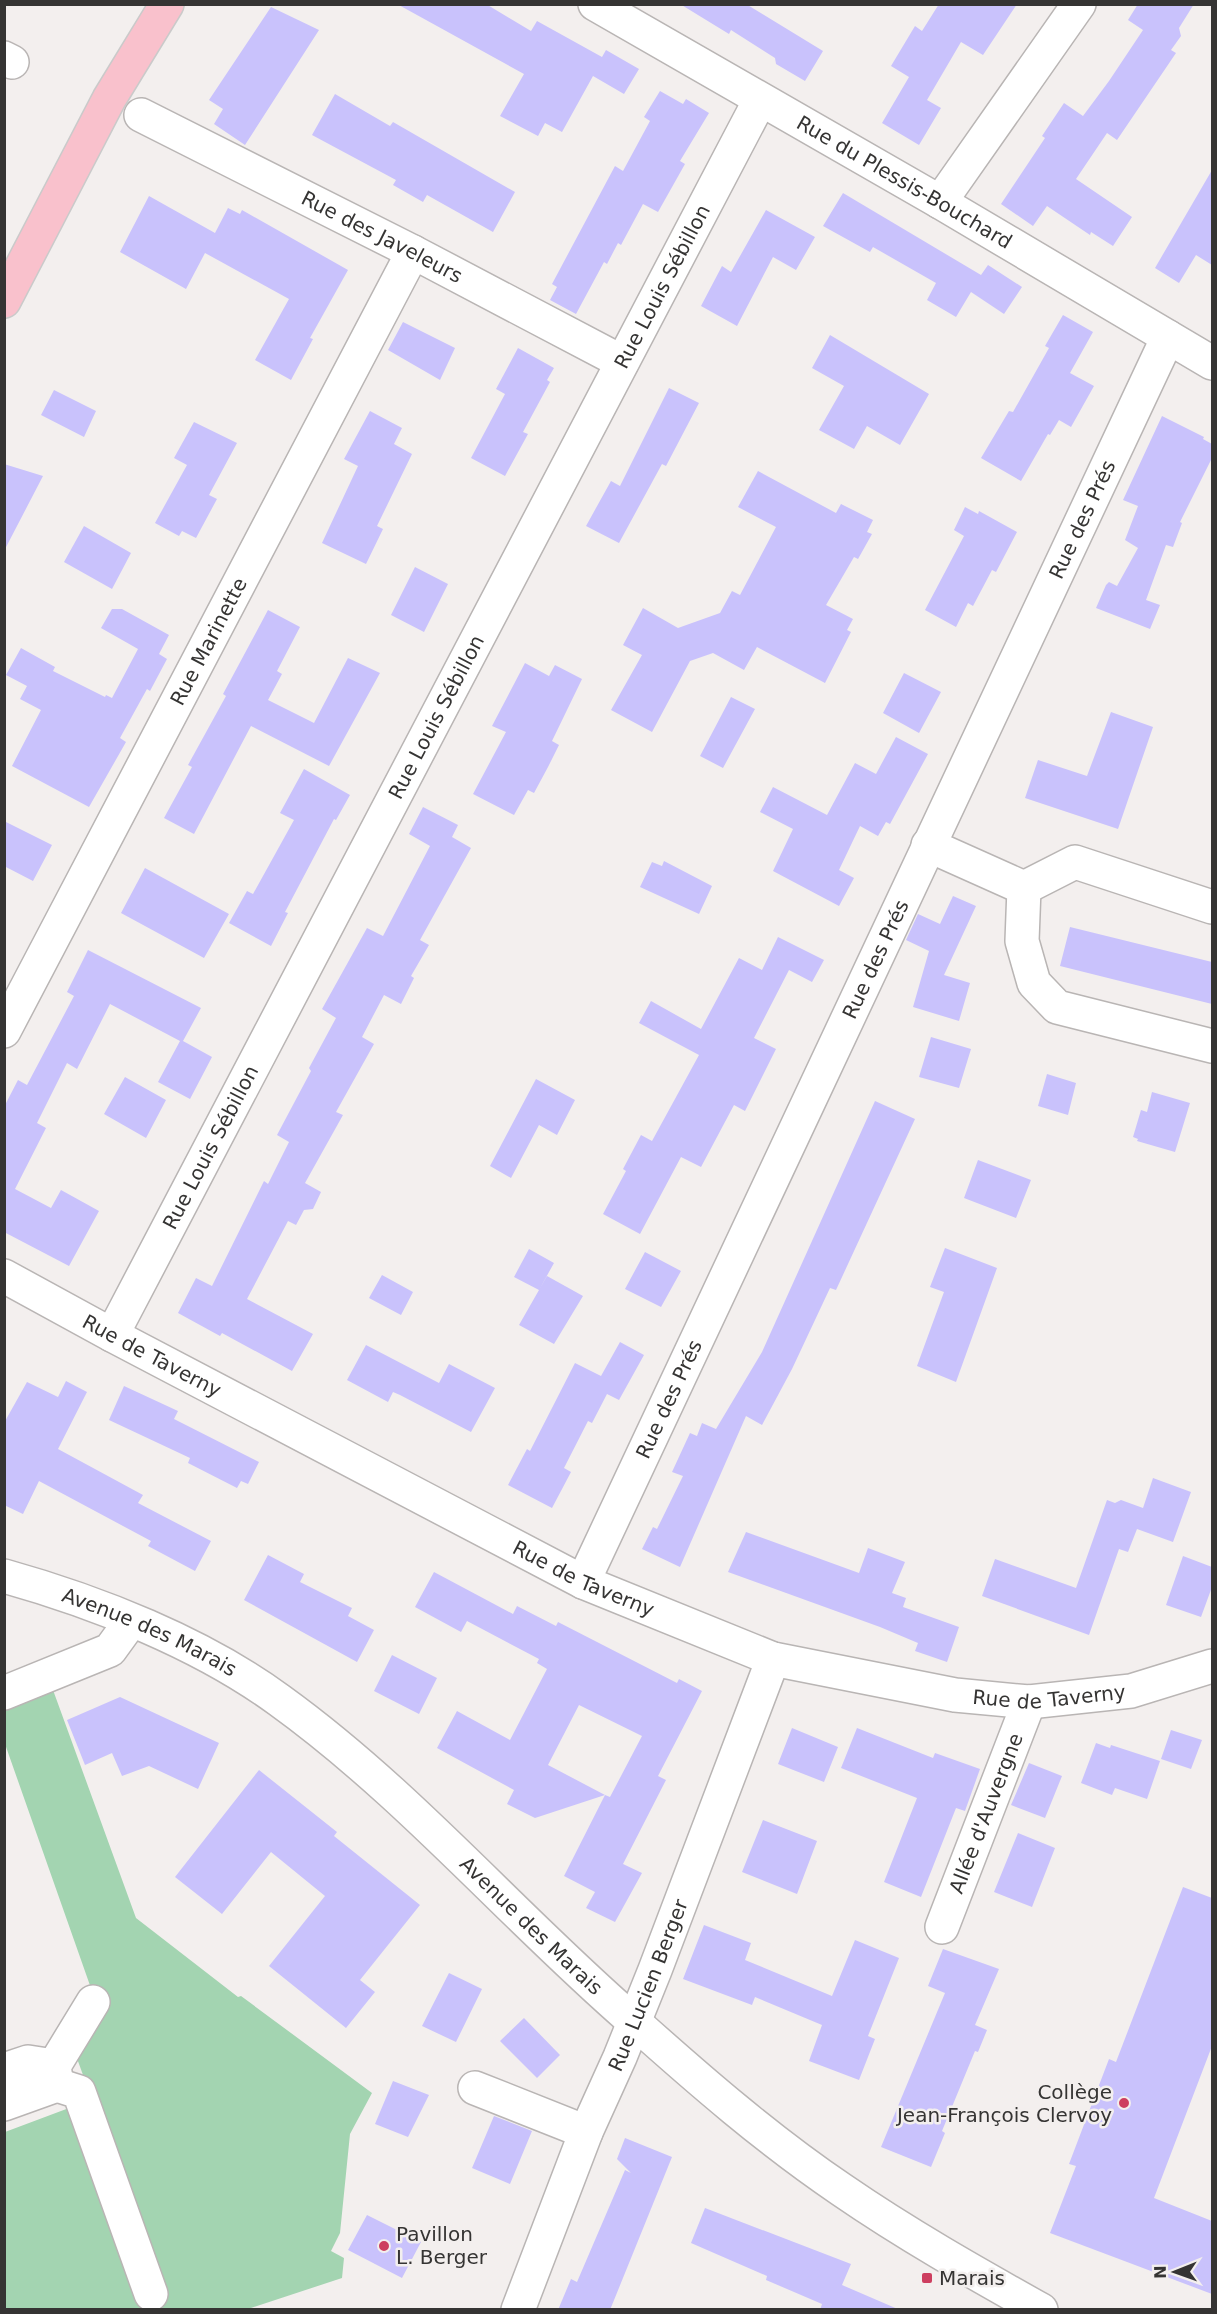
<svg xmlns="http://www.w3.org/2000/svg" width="1217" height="2314" font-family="'DejaVu Sans',sans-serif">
<rect width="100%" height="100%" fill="#f3efee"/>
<path fill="#a3d4b1" d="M53 1690 136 1918 238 1997 241 1996 372 2093 350 2134 340 2233 331 2251 344 2258 342 2278 248 2309 5 2310V2132L69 2108 133 2212 75 2053 99 2011 5 1744V1709Z"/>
<path fill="#c9c2fc" d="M397 4H486L531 31 537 21 602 57 606 50 639 69 624 94 593 76 562 132 545 123 538 136 500 116 524 74Z
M680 4H746L823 51 805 81 776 64 775 58 731 30 729 34Z
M939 4H1017L983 55 961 42 927 100 941 108 919 145 882 123 909 77 891 66 915 26 922 31Z
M1138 4H1194L1179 28 1181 36 1171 50 1176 53 1117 140 1107 133 1076 179 1132 217 1113 246 1091 232 1090 235 1047 206 1033 226 1001 204 1045 138 1042 136 1064 103 1083 116 1109 81 1143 30 1128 20Z
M271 7 319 30 245 145 214 124 223 109 209 100Z
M660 91 683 104 686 99 709 113 680 161 685 164 658 212 643 204 621 245 618 243 607 264 604 262 576 314 550 300 557 287 552 284 615 166 623 171 650 121 644 117Z
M335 94 390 126 393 122 515 192 493 232 427 195 423 202 393 185 396 180 312 135Z
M1212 170V265L1196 255 1179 283 1155 268Z
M843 193 981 275 988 265 1022 287 1004 314 971 292 956 317 927 300 936 283 873 247 870 252 823 226Z
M149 196 215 233 228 208 240 214 242 210 348 270 310 338 313 339 291 380 255 360 289 299 205 253 186 289 120 252Z
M766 210 815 237 796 270 773 257 737 326 701 306 722 266 731 272Z
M1063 315 1093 332 1070 373 1094 386 1071 427 1059 420 1050 435 1048 434 1021 481 981 458 1009 411 1013 412 1049 348 1045 346Z
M403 322 455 348 440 380 388 350Z
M830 335 929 394 900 445 867 426 854 449 819 430 844 386 812 368Z
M518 348 554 368 547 380 550 382 523 432 528 434 505 476 471 458 505 394 496 389Z
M669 388 699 403 666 466 662 464 619 543 586 526 611 481 620 486Z
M54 390 96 411 84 437 41 415Z
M370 411 402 428 394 444 412 454 377 526 383 529 366 564 322 543 358 466 344 459Z
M1162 416 1204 437 1203 439 1212 444V458L1180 522 1182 523 1173 547 1166 545 1146 600 1160 605 1150 629 1096 608 1106 585 1109 582 1117 586 1138 548 1125 540 1138 506 1123 500Z
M194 422 237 443 209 495 217 499 196 538 182 531 179 536 155 523 187 465 174 458Z
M4 464 43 476 4 551Z
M758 471 836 513 841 504 873 520 867 532 872 534 858 559 854 557 826 605 853 619 847 630 851 632 825 683 757 647 744 670 713 653 690 661 652 732 611 710 642 655 623 645 643 608 678 628 720 613 732 591 740 595 776 527 738 507Z
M965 507 978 514 979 511 1017 532 996 572 992 570 973 606 968 603 956 627 925 610 964 536 954 530Z
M84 526 131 553 112 589 64 562Z
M415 567 448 584 424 632 391 615Z
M112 609H122L169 635 159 654 167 659 150 691 147 689 120 738 126 742 89 807 12 766 41 710 20 699 27 686 6 675 21 648 55 667 53 671 105 697 106 695 112 698 138 649 101 628Z
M268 610 300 627 277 671 282 674 268 700 314 723 348 658 380 673 329 766 251 726 194 834 164 818 192 767 188 765 226 696 223 694Z
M525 663 549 676 555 665 582 679 552 741 559 745 548 767 534 793 528 790 514 815 473 794 506 732 492 726Z
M904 673 941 692 919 733 883 713Z
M731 697 755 709 723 768 700 756Z
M1111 712 1153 727 1118 829 1025 798 1038 760 1087 776Z
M896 737 928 754 890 824 886 822 878 836 860 826 839 870 854 878 839 906 773 871 793 829 760 812 773 787 827 815 855 763 876 774Z
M304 769 350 795 336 820 334 819 285 912 288 913 271 946 229 923 247 891 253 894 294 820 280 813Z
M423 807 458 825 452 837 471 848 420 940 429 945 411 976 414 978 401 1004 384 995 362 1037 374 1044 336 1112 343 1115 305 1183 321 1192 313 1209 304 1210 296 1225 288 1221 247 1299 313 1334 292 1371 222 1333 220 1336 178 1313 196 1278 212 1286 264 1181 268 1184 289 1142 277 1135 311 1071 309 1068 336 1018 322 1009 367 928 383 936 430 846 409 834Z
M4 821 52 845 33 881 4 866Z
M664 861 712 886 699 914 640 887 652 862 662 866Z
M145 868 229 914 204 958 121 913Z
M953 896 976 906 944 975 970 983 959 1021 913 1007 929 951 906 940 918 914 940 924Z
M1070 927 1212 962V1004L1060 966Z
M778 937 824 960 812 982 789 970 754 1038 776 1049 745 1111 734 1105 701 1167 681 1157 640 1234 603 1214 626 1171 623 1169 641 1135 652 1141 699 1055 639 1023 651 1001 701 1029 739 958 762 970Z
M88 950 201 1008 183 1041 212 1057 190 1099 158 1082 180 1041 110 1004 77 1069 67 1063 37 1123 46 1128 15 1189 51 1208 61 1190 99 1211 69 1266 4 1232V1107L18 1080 27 1085 74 996 67 992Z
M931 1037 971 1049 959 1088 919 1077Z
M1047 1074 1076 1083 1068 1115 1038 1106Z
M125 1077 166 1100 146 1138 104 1114Z
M536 1079 575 1100 557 1135 539 1125 511 1178 490 1166Z
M1152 1092 1190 1103 1175 1152 1137 1141 1138 1139 1133 1137 1141 1110 1147 1112Z
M875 1101 915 1119 836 1290 830 1288 792 1369 762 1425 746 1416 680 1567 642 1549 653 1527 657 1529 683 1476 672 1472 690 1433 697 1436 702 1423 716 1429 762 1352Z
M978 1160 1031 1180 1016 1218 964 1198Z
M945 1248 997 1268 956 1382 917 1366 944 1292 930 1287Z
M529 1249 554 1263 539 1290 514 1277Z
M645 1252 681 1271 661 1307 625 1289Z
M382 1275 413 1292 401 1315 369 1298Z
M547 1276 583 1296 554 1344 519 1325Z
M620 1342 644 1355 619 1400 607 1394 592 1423 588 1421 564 1468 571 1472 552 1508 508 1485 527 1449 530 1451 575 1363 601 1376Z
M366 1345 439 1383 449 1364 495 1388 471 1432 400 1395 393 1392 388 1402 347 1380Z
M66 1381 87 1392 58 1449 143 1495 138 1503 211 1541 195 1571 148 1546 151 1541 39 1481 23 1514 4 1505V1423L27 1382 58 1397Z
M124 1386 178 1411 174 1419 259 1462 248 1484 241 1481 237 1488 188 1463 190 1458 109 1420Z
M1153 1478 1191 1492 1173 1542 1137 1529 1128 1552 1119 1549 1089 1635 982 1596 995 1559 1076 1588 1107 1500 1115 1503 1121 1500 1143 1508Z
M746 1532 859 1573 868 1548 905 1562 892 1593 906 1598 903 1607 959 1627 947 1662 915 1651 918 1643 880 1627 728 1572Z
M268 1555 304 1574 300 1582 352 1608 348 1616 374 1630 357 1662 244 1600Z
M1183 1556 1212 1567V1587L1201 1617 1166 1605Z
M434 1572 513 1614 517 1606 556 1626 558 1622 677 1683 679 1679 702 1691 658 1776 666 1780 623 1864 642 1873 615 1922 586 1908 595 1892 564 1876 605 1795 610 1797 642 1736 579 1705 548 1765 605 1795 535 1818 507 1804 514 1790 437 1748 457 1711 510 1740 547 1669 537 1663 539 1659 467 1621 461 1632 415 1607Z
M392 1655 437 1678 419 1714 374 1691Z
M120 1697 219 1743 198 1789 149 1766 122 1776 112 1753 85 1765 67 1720Z
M792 1728 838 1747 824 1782 778 1764Z
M857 1728 933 1758 935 1753 980 1769 965 1811 956 1808 921 1897 884 1882 917 1798 841 1768Z
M1171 1730 1202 1740 1191 1769 1161 1759Z
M1096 1743 1110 1748 1111 1745 1160 1761 1147 1799 1115 1788 1112 1795 1081 1783Z
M1029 1763 1062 1776 1045 1818 1011 1805Z
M259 1770 337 1832 334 1836 420 1905 360 1980 375 1992 346 2028 269 1966 325 1896 271 1852 222 1914 175 1877Z
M763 1820 817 1841 797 1894 742 1872Z
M1018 1833 1055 1848 1032 1907 994 1892Z
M1183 1887 1212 1898V2046L1154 2198 1212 2221V2294L1050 2233 1076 2166 1069 2164 1109 2059 1116 2062Z
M704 1925 751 1943 745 1960 832 1996 855 1940 899 1958 868 2036 875 2039 859 2080 809 2061 822 2025 755 1997 752 2005 683 1979Z
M943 1949 999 1969 975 2025 987 2030 978 2052 975 2051 942 2131 945 2133 931 2167 881 2147 945 1993 928 1986Z
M449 1973 482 1989 456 2042 422 2026Z
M524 2018 560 2055 537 2078 500 2041Z
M393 2081 429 2095 408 2137 375 2124Z
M494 2116 532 2131 510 2184 472 2168Z
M625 2138 672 2157 610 2310H558L571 2279 577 2282 625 2170 631 2173 617 2159Z
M705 2208 851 2264 842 2285 900 2310H820L822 2304 766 2280 767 2276 691 2243Z
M367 2215 421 2242 402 2278 348 2250Z"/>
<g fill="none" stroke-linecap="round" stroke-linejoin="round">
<g stroke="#b9b5b4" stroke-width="36">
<g id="minor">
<path id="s1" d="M595 4 940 202 1212 363"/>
<path d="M4 58 12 62"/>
<path id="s2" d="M141 115 413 252 622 362"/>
<path d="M940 202 1079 4"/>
<path d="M928 845 1024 888"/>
<path d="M1024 888 1022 941 1034 983 1057 1007 1212 1046"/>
<path d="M1024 888 1075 862 1212 907"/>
<path id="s3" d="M4 1031 413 252"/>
<path id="s4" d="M4 1276 112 1335 583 1582 773 1659 955 1695 1029 1702 1131 1691 1212 1666"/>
<path id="s5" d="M112 1335 760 100"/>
<path id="s6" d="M4 1576C97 1602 201 1643 279 1700 408 1793 512 1916 632 2020 699 2080 768 2140 842 2190 906 2234 973 2272 1041 2310"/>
<path id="s7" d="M583 1582 1168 337"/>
<path d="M4 1693 110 1650 131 1621"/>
<path id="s8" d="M942 1927 1029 1702"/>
<path d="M4 2070 28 2062 54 2066"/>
<path d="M57 2085 79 2092 151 2294"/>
<path d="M475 2088 586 2132"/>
<path d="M4 2104 57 2085 54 2066 93 2002"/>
<path id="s9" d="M518 2310 586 2132 620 2057 655 1970 773 1659"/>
</g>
</g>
<g stroke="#cacaca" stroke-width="36">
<path id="major" d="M4 301 109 99 167 4"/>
</g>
<use href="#minor" stroke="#fff" stroke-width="33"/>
<use href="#major" stroke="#f9c1cc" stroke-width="33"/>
</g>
<g fill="#cd3e5f" stroke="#f3efee" stroke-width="2">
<circle cx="1124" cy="2103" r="6"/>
<circle cx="384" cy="2246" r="6"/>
<rect x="921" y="2272" width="12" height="12" rx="3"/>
</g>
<g text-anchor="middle" stroke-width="5" stroke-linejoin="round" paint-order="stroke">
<g font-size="20" fill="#353433" stroke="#f3efee">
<text dy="7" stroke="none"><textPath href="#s1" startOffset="357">Rue du Plessis-Bouchard</textPath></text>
<text dy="7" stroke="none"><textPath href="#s2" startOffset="270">Rue des Javeleurs</textPath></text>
<text dy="7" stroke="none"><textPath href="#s5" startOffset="1184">Rue Louis Sébillon</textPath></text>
<text dy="7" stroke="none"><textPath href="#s7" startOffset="1174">Rue des Prés</textPath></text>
<text dy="7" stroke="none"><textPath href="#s3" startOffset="440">Rue Marinette</textPath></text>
<text dy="7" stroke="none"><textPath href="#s5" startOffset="698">Rue Louis Sébillon</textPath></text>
<text dy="7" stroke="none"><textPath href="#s7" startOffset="688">Rue des Prés</textPath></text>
<text dy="7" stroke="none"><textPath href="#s5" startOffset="212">Rue Louis Sébillon</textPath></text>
<text dy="7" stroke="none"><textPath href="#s4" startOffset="168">Rue de Taverny</textPath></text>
<text dy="7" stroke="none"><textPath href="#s7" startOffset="202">Rue des Prés</textPath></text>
<text dy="7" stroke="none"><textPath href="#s4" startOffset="654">Rue de Taverny</textPath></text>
<text dy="7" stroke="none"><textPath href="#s6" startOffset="156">Avenue des Marais</textPath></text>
<text dy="7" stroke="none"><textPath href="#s4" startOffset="1140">Rue de Taverny</textPath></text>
<text dy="7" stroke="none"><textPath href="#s8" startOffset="122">Allée d'Auvergne</textPath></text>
<text dy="7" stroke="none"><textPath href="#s6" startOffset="642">Avenue des Marais</textPath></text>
<text dy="7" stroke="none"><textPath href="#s9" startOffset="350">Rue Lucien Berger</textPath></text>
</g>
<g font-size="20" fill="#353433" stroke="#f3efee" text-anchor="start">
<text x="1112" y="2099" text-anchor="end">Collège<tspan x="1112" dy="23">Jean-François Clervoy</tspan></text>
<text x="396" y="2241">Pavillon<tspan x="396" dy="23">L. Berger</tspan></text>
<text x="939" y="2285">Marais</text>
</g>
</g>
<rect width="1217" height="2314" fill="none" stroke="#353433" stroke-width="12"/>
<g transform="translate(1175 2272) rotate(269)" stroke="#f3efee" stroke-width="4.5" paint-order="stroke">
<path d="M0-4.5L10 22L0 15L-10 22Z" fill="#353433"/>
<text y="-9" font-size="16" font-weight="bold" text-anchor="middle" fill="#353433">N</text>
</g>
</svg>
